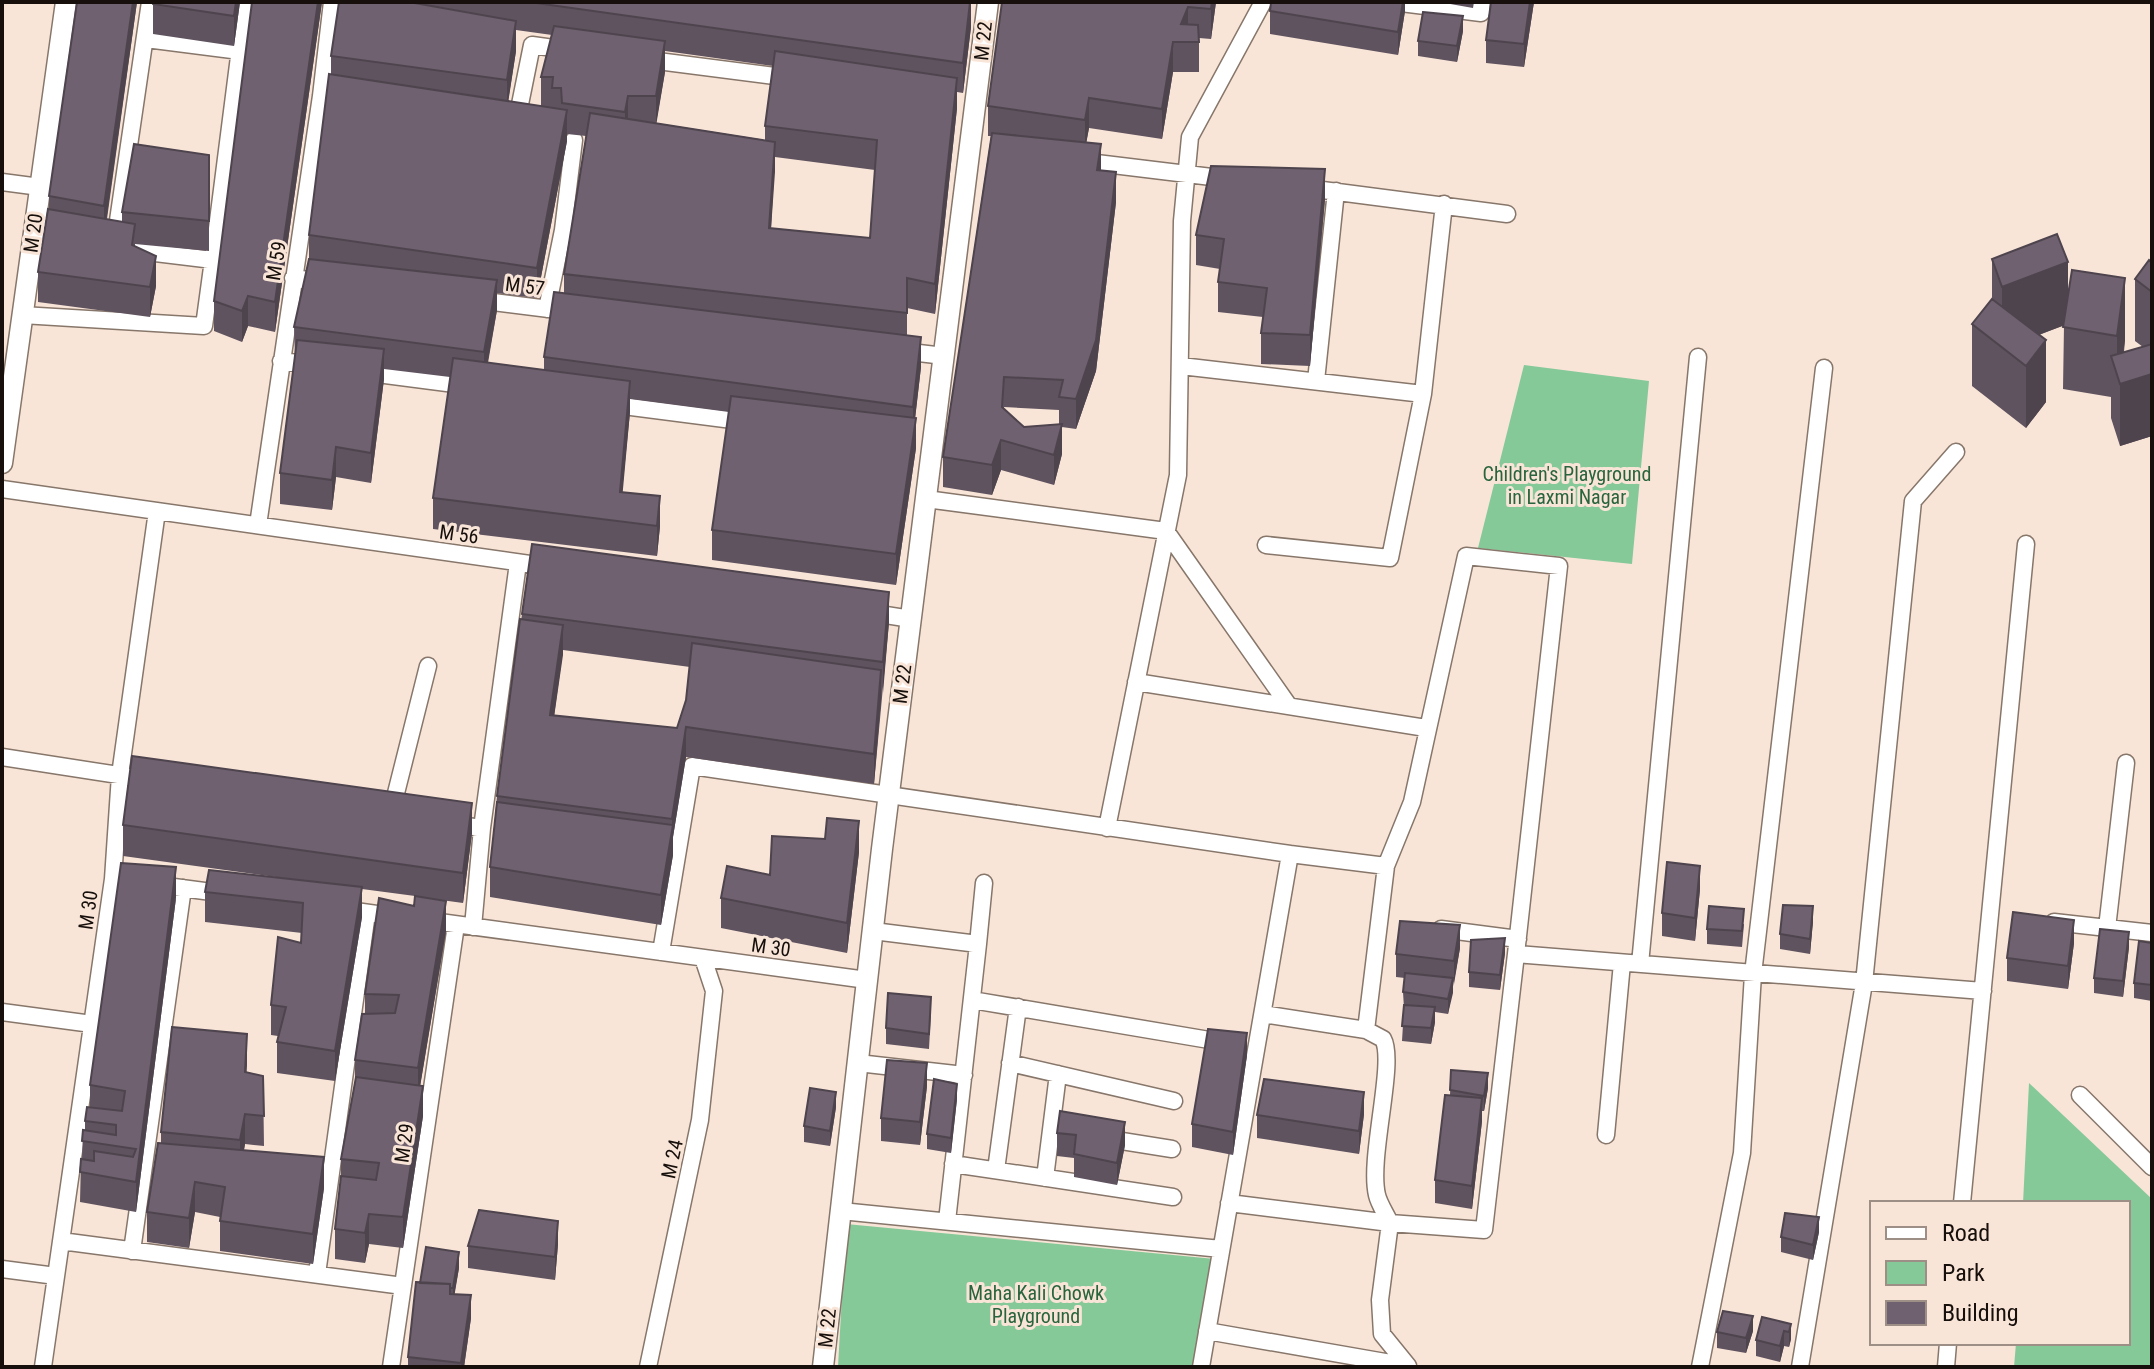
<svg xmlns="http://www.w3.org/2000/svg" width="2154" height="1369" font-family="'Roboto Condensed',sans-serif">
<rect width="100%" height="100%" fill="#f9e5d8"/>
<path fill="#86c999" d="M1524 365 1649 381 1632 564 1478 548Z
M2029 1083 2152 1199V1367H2014L2016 1343H2128V1203H2023Z
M846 1224 1215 1259 1195 1367H838Z"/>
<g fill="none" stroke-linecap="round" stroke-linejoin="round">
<g stroke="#87766a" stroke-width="19">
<path id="minor" d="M150 2 114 248 213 260 246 2
M1393 2 1481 13 1482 2
M146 39 240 51
M642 59 790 78
M516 124 532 45 568 50
M1080 161 1228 179
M2 182 40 187
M1307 188 1507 214
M293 278 323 282
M477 300 573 312
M547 309 563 230 574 140
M22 315 204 326 213 260
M902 351 944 356
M281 361 315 365
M1181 366 1423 394 1444 204
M362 372 470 386
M1316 381 1336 191
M608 404 748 422
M2 489 551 567
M926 499 1166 531 1289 706
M258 525 321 96 332 2
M1266 545 1390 558 1423 394
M867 612 911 619
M1136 682 1426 728
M2 757 151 780
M391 813 428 666
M451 824 482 828
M1107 828 1178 475 1182 221 1190 137 1263 2
M1290 854 1386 866
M113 879 120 775 157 511
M341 909 398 917
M425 920 867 980
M2054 922 2152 933
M473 927 482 828 518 563
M2107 928 2126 763
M1441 929 1518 939
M873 931 978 944 947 1221
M978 944 984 883
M661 952 692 766 1290 854 1201 1367
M1640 964 1698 357
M972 1000 1227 1043
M2 1012 92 1024
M1263 1014 1366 1030 1383 1039C1396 1062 1368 1158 1377 1195 1379 1204 1386 1214 1390 1223
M1366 1030 1386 866 1412 802 1466 556 1559 566 1516 954
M858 1063 964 1075
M1010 1063 1174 1101
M2080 1095 2152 1167
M1606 1135 1622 963
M1103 1138 1172 1149
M953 1164 1173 1197
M996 1170 1018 1007
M1045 1178 1058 1074
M1229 1203 1390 1223
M1962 1203 2026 544
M841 1211 1221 1249
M61 1241 403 1286
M132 1251 183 888
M2 1269 56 1276
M317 1274 367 913
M1207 1331 1408 1366
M1408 1366 1382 1334 1380 1300 1390 1223 1484 1230 1516 954 1983 991
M43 1367 113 879 227 894
M391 1367 456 925
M648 1367 700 1120 714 991 703 958
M1700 1367 1742 1153 1753 974 1824 368
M1800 1367 1864 983 1913 501 1956 452
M1946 1367 1948 1343"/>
</g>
<g stroke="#87766a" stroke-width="23">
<path id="tertiary" d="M2 463 66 2
M823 1367 882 849 988 2"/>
</g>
<use href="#minor" stroke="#fff" stroke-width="16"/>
<use href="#tertiary" stroke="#fff" stroke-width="20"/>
</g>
<path fill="#5f535f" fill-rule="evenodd" d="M77 2H137L107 219 122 222V212L209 155V251L135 244V246L156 286 150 317 38 302V272L49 209V196Z
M153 2H240L234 46 153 34Z
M322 2 275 332 248 326 242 342 214 331V301Z
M339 2H976V4H971V27L963 93 957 92V108L935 314 907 308V335L921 367 915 418 916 448 896 585 712 560V530L729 412 630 399V412L622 492 660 526 657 556 433 529V498L450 377 384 369V379L371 483 336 477 332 510 280 504V473L295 358 294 327 309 260V235L331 74V56ZM516 30 552 35 541 77V106L508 101 516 51ZM665 51 773 66 765 126V140L656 123 665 72ZM567 134 586 136 564 274V293L544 357V370L488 363 497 310V293L537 298 567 141ZM775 157 875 170 870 238 771 228Z
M1002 2H1216L1211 39 1199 38V72H1173L1162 139 1089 128 1086 143 1116 202 1096 371 1076 429 1062 427V454L1054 485 1001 470 992 495 943 487V457L991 136H988V106ZM1004 407 1059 410V424L1024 427 1004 409Z
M1405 2V11L1398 55 1270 34V11L1297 3Z
M1439 2H1474L1473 8Z
M1534 2 1524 67 1486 63V40Z
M1463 31 1457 62 1418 56V41Z
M1325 199 1310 366 1261 364V333L1263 317 1218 312V282L1220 269 1196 265V235Z
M1992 259 2068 297 2125 340 2124 352 2143 347 2135 341V279L2152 263V436L2120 446 2111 418V397L2063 389 2064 325 2039 335 2046 402 2026 428 1972 386V324L1992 299Z
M522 614 889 622 874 784 686 757 673 837V855L661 925 490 897V867L497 796ZM563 650 690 667 686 700 677 728 554 716Z
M123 825 472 833 463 903 441 900 446 931 420 1086 423 1116 403 1248 369 1244 365 1263 335 1259V1229L341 1176V1159L355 1082V1060L365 1014V994L414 906 415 896 362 889V917L335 1081 277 1073V1042L278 1036 271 1035V1005L301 943 302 933 205 922V892L283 878 123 856Z
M859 852 847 953 721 928V898L770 875Z
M1700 889 1695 941 1662 936V913Z
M176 898 136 1212 80 1202 81 1159 82 1160 83 1130H85V1121L90 1108V1085Z
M1813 921 1810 954 1780 949V934Z
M1744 924 1742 947 1707 944V929Z
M2074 943 2068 989 2007 981V958Z
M2152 943V1001L2134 998V983Z
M2129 947 2123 997 2094 993V978Z
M1460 948 1448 1014 1435 1012V1022L1431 1044 1402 1041 1404 1008 1403 992 1405 978 1396 977V954Z
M1505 953 1500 990 1469 987V972Z
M931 1012 929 1049 886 1044V1028Z
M1247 1055 1233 1155 1192 1147V1124Z
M1451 1070 1488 1088 1484 1111H1482V1121L1472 1209 1435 1203V1180L1450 1095Z
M247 1072 263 1076 264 1146 245 1144 244 1150 324 1188 313 1264 220 1251V1217L195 1212 189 1248 147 1242V1212L161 1143V1132Z
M927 1086 920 1145 881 1141V1118Z
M957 1099 951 1153 927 1149V1134Z
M836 1107 830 1146 804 1142V1126Z
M1060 1111 1125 1145 1117 1185 1074 1177V1158L1057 1156V1133Z
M1364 1114 1359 1154 1257 1138V1115Z
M1819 1232 1813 1260 1781 1252V1237Z
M558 1244 555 1280 468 1268V1246Z
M459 1268 454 1295 471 1318 464 1367H408V1357L420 1283Z
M1791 1324V1339L1789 1347 1784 1346 1780 1362 1756 1356V1340Z
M1753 1331 1746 1353 1717 1348V1332Z"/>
<path fill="#4e444e" d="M133 2H137L104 236V206Z
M236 2H240L234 46V16Z
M318 2H322L275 332V302Z
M971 2V27L963 93V63Z
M1212 2H1216L1211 39V9Z
M1403 2H1405V11L1398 55V32Z
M1530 2H1534L1524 67V44Z
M1188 7V38L1181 24Z
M1463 16V31L1457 62V46Z
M516 21V51L507 110V80Z
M665 41V72L656 126V96Z
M1173 42V72L1162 139V109Z
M957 78V108L935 314V284Z
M628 96V126L625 142V112Z
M1089 98V128L1085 150V120Z
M567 110V141L537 298V268Z
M775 142V172L769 258V228Z
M1101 144V174L1097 170Z
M1325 169V199L1310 366V335Z
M1116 172V202L1096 371 1076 429V399Z
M156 256V286L150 317V287Z
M2068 262V324L2003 348 2002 347V287Z
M2125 278V340L2119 382 2117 373V336Z
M497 280V310L484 382V352Z
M248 296V326L242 342V311Z
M921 337V367L913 437V407Z
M2046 340V402L2026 428V366Z
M384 349V379L371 483V453Z
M2152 374V436L2120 446V384Z
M630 381V412L620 522V492Z
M916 418V448L896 585V554Z
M1062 424V454L1054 485V455Z
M1001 440V470L992 495V465Z
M336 447V477L332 510V480Z
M660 496V526L657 556V526Z
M889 592V622L883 693V662Z
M563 625V655L550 745V715Z
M881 670V700L874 784V754Z
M686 727V757L673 837V855L661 925V895L672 835V819Z
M472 803V833L463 903V873Z
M859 821V852L847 953V923Z
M1700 866V889L1695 941V918Z
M176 867V898L136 1212V1182Z
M362 887V917L335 1081V1051Z
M446 901V931L418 1099V1068Z
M1813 906V921L1810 954V939Z
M2074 920V943L2068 989V966Z
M1460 925V948L1454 984V961Z
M2129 932V947L2123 997V981Z
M1505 938V953L1500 990V975Z
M1453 978V993L1448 1014V999Z
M1435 1007V1022L1431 1044V1028Z
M1247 1033V1055L1233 1155V1132Z
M247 1034V1065L245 1102V1072Z
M927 1063V1086L920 1145V1122Z
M1488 1073V1088L1484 1111V1096Z
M957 1084V1099L951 1153V1138Z
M423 1086V1116L403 1248V1217Z
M836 1092V1107L830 1146V1131Z
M1364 1092V1114L1359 1154V1131Z
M1482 1098V1121L1472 1209V1186Z
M245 1114V1144L240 1171V1140Z
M1125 1122V1145L1117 1185V1163Z
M324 1157V1188L313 1264V1234Z
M195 1182V1212L189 1248V1218Z
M369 1214V1244L365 1263V1233Z
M1819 1217V1232L1813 1260V1245Z
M558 1221V1244L555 1280V1257Z
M459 1252V1268L453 1304V1288Z
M471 1295V1318L464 1367H461Z
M1753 1316V1331L1746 1353V1338Z
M1791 1324V1339L1789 1347V1332Z
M1784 1331V1346L1780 1362V1346Z"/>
<path fill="#6f616f" stroke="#4e444e" stroke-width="2" d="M77 2H133L104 206 49 196Z
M153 2H236L234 16 153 4Z
M252 2H318L275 302 248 296 242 311 214 301Z
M339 2H409L516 21 507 80 331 56Z
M529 2H970L963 63Z
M1002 2H1212L1211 9 1188 7 1181 24 1198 25 1199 42H1173L1162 109 1089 98 1085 120 988 106Z
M1297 2H1403L1398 32 1270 11 1271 3Z
M1491 2H1530L1524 44 1486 40Z
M1423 12 1463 16 1457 46 1418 41Z
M554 26 665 41 656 96H628L625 112 562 103 561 88H552L553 77H541Z
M775 51 957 78 935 284 907 278V313L564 274 590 113 775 142 769 228 870 238 877 140 765 126Z
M329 74 567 110 537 268 309 235Z
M992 133 1101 144 1097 170 1116 172 1096 340 1076 399 1059 397 1063 380 1004 377 1002 407 1024 427 1062 424 1054 455 1001 440 992 465 943 457Z
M134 144 209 155V221L122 212Z
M1211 166 1325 169 1310 335 1261 333 1267 288 1218 282 1224 239 1196 235Z
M48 209 135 224 132 245 156 256 150 287 38 272Z
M2057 234 2068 262 2002 287 1992 259Z
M309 259 497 280 484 352 294 327Z
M2149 260 2152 263V292L2135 279Z
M2072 270 2125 278 2117 336 2063 327Z
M554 292 921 337 913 407 544 357Z
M1992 299 2046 340 2026 366 1972 324Z
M297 340 384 349 371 453 336 447 332 480 280 473Z
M2152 344V374L2120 384 2111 356Z
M453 358 630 381 620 492 660 496 657 526 433 498Z
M731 396 916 418 896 554 712 530Z
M532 544 889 592 883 662 522 614Z
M520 619 563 625 550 715 677 728 686 700 692 643 881 670 874 754 686 727 672 819 497 796Z
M132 756 472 803 463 873 123 825Z
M497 802 673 825 661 895 490 867Z
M827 818 859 821 847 923 721 898 727 866 770 875 772 836 825 839Z
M1667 862 1700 866 1695 918 1662 913Z
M121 863 176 867 136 1182 80 1172 81 1159 94 1161V1151L133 1157 136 1149 82 1141 83 1130 116 1135V1125L85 1121 87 1107 122 1111 125 1091 90 1085Z
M209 870 362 887 335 1051 277 1042 286 1007 271 1005 278 937 301 943 303 903 205 892Z
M415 896 446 901 418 1068 355 1060 362 1014 395 1013 399 995 365 994 379 898 414 906Z
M1783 905 1813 906 1810 939 1780 934Z
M1709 906 1744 909 1742 931 1707 929Z
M2013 912 2074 920 2068 966 2007 958Z
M1400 921 1460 925 1454 961 1396 954Z
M2100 929 2129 932 2123 981 2094 978Z
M1505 938 1500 975 1469 972 1471 940Z
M2139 941 2152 943V985L2134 983Z
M1405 973 1453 978 1448 999 1403 992Z
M888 993 931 997 929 1034 886 1028Z
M1404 1005 1435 1007 1431 1028 1402 1026Z
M172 1027 247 1034 245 1072 263 1076 264 1116 245 1114 240 1140 161 1132Z
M1208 1029 1247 1033 1233 1132 1192 1124Z
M887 1060 927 1063 920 1122 881 1118Z
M1451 1070 1488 1073 1484 1096 1450 1090Z
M356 1077 423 1086 403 1217 369 1214 365 1233 335 1229 341 1176 376 1180 379 1163 341 1159Z
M934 1079 957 1084 951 1138 927 1134Z
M1264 1079 1364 1092 1359 1131 1257 1115Z
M810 1088 836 1092 830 1131 804 1126Z
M1445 1095 1482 1098 1472 1186 1435 1180Z
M1060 1111 1125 1122 1117 1163 1074 1154 1076 1135 1057 1133Z
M158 1143 324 1157 313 1234 220 1221 225 1187 195 1182 189 1218 147 1212Z
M479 1210 558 1221 555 1257 468 1246Z
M1785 1213 1819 1217 1813 1245 1781 1237Z
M426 1247 459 1252 453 1288H450V1284L420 1283Z
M416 1282 450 1284V1294L471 1295 461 1363 408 1357Z
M1723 1311 1753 1316 1746 1338 1717 1332Z
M1762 1317 1791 1324 1789 1332 1784 1331 1780 1346 1756 1340Z"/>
<g text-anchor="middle" stroke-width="6" stroke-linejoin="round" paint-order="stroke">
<g font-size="20" fill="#160f0b" stroke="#f9e5d8">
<text transform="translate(983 41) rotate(-84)" y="7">M 22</text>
<text transform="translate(33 233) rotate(-82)" y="7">M 20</text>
<text transform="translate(276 261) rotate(-81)" y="7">M 59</text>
<text transform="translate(525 286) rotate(7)" y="7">M 57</text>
<text transform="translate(459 534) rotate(8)" y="7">M 56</text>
<text transform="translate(902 684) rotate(-83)" y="7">M 22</text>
<text transform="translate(88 910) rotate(-82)" y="7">M 30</text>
<text transform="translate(771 947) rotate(8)" y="7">M 30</text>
<text transform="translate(404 1143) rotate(-82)" y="7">M 29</text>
<text transform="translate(672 1159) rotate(-78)" y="7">M 24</text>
<text transform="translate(827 1328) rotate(-84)" y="7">M 22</text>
</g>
<g font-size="20" fill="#28643d" stroke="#f9e5d8">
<text x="1567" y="481">Children's Playground<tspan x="1567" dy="23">in Laxmi Nagar</tspan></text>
<text x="1036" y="1300">Maha Kali Chowk<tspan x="1036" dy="23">Playground</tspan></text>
</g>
</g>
<rect width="2154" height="1369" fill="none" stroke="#160f0b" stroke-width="8"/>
<rect x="1870" y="1201" width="260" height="144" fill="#f9e5d8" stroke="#9e8f86" stroke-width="2"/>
<rect x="1886" y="1227" width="40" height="12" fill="#ffffff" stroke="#9e8f86" stroke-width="2"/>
<text x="1942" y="1241" font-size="24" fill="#160f0b">Road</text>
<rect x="1886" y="1261" width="40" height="24" fill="#86c999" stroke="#9e8f86" stroke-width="2"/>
<text x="1942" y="1281" font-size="24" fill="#160f0b">Park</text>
<rect x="1886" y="1301" width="40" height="24" fill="#6f616f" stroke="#9e8f86" stroke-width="2"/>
<text x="1942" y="1321" font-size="24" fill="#160f0b">Building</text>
</svg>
